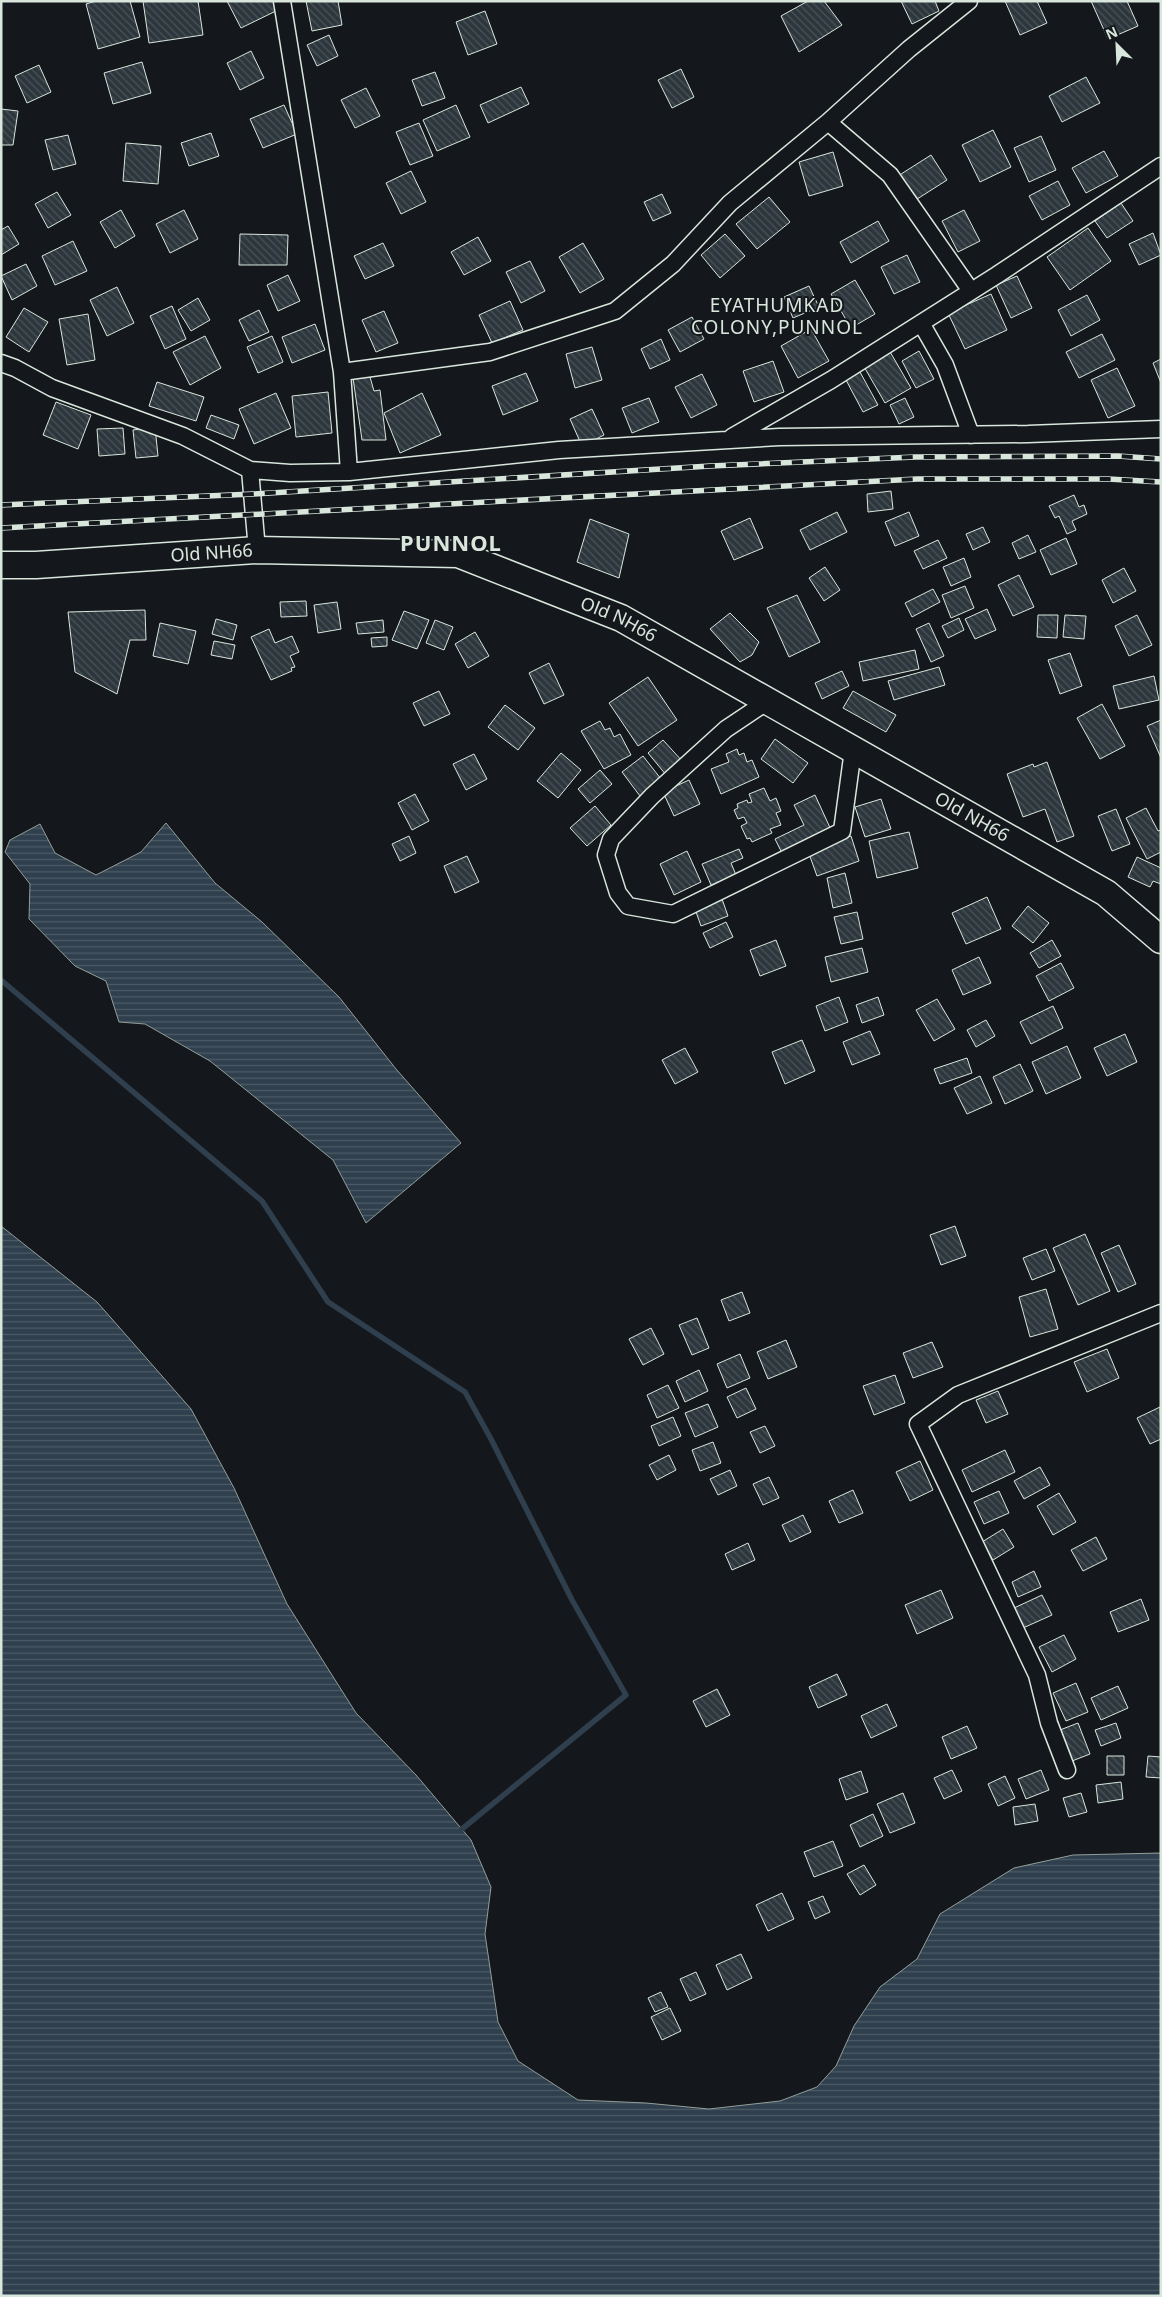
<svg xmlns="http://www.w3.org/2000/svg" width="1162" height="2297" font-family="'Noto Sans',sans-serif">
<defs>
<pattern id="water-rules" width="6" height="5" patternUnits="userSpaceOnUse" patternTransform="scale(1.25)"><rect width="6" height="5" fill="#2f3f4d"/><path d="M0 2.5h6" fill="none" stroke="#4c5b66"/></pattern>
<pattern id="building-back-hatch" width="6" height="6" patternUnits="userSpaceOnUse" patternTransform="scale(1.25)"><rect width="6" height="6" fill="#2c363c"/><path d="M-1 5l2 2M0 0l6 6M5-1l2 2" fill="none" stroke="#4a5358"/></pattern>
</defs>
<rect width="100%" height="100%" fill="#14181c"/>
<path fill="url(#water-rules)" stroke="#939e99" d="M166 823 215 883 262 922 339 997 396 1069 461 1143 366 1223 333 1160 210 1061 145 1024 119 1022 106 981 75 966 29 919 30 884 5 852 10 840 40 824 55 853 96 875 141 852Z
M1 1226 97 1302 191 1409 234 1488 287 1604 356 1713 416 1775 471 1840 491 1887 485 1934 498 2022 518 2061 578 2100 646 2103 709 2109 780 2101 817 2087 836 2066 854 2026 880 1987 917 1959 940 1914 1014 1868 1073 1855 1161 1853V2296H1Z"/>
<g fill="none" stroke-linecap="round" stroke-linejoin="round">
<path stroke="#2f3f4d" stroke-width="5.5" d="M1 980 262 1201 328 1302 465 1392 491 1439 572 1600 626 1695 462 1829"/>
</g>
<path fill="url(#building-back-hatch)" stroke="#d8e6dc" d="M96 1H130L140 37 98 49 86 4Z
M143 1H198L203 35 149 43Z
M227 1H274L278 10 241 28Z
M306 1H338L342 25 312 31Z
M808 1H824L842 25 799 52 781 16Z
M901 1H935L939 11 912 24Z
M1005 1H1037L1047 23 1020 35Z
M1091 1H1127L1138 26 1108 39Z
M485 11 497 44 468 55 456 22Z
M329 35 338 56 317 66 307 45Z
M251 51 264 78 240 90 227 63Z
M142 62 151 93 113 104 104 73Z
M39 65 51 92 27 103 15 76Z
M681 69 694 97 672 108 658 80Z
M435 72 445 98 422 106 412 80Z
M1086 77 1100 103 1062 122 1049 96Z
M521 87 529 104 488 123 480 105Z
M366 88 380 116 355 128 341 100Z
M284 105 297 134 263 148 250 119Z
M456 105 470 137 437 151 423 120Z
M1 109 18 111 13 145H1Z
M419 123 433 156 410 165 396 132Z
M993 130 1011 167 980 182 962 145Z
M211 133 219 156 189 166 181 143Z
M68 135 76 164 53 170 45 140Z
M1041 136 1056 170 1029 182 1014 148Z
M126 143 161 146 158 184 123 181Z
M1104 151 1118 176 1086 193 1072 168Z
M833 152 843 186 809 196 799 162Z
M931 155 947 180 914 201 898 176Z
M411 171 426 202 401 214 386 183Z
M1058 181 1070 205 1042 220 1029 196Z
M57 192 71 215 48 228 35 204Z
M662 194 671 213 653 221 644 202Z
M769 197 790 222 757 249 736 224Z
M1121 203 1133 221 1107 238 1095 221Z
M121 210 135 236 115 248 100 222Z
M184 210 198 239 170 253 156 224Z
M964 210 980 241 958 252 942 221Z
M878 221 889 241 851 263 840 242Z
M8 226 19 244 1 255V230Z
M1088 228 1111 261 1070 290 1047 257Z
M1153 233 1161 255 1139 265 1129 244Z
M240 234 288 235 287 265H239Z
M725 234 745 256 720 278 701 255Z
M478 237 491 261 464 275 451 252Z
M73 241 87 271 55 285 42 256Z
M383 243 394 266 365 279 354 256Z
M583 243 604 279 580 293 559 257Z
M907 255 920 282 894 294 881 267Z
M530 261 545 291 521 303 506 272Z
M26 264 37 286 12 300 1 276Z
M288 275 300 301 278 311 267 285Z
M1017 276 1032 308 1011 318 996 285Z
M855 280 875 314 851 328 831 294Z
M809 286 819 307 793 318 784 297Z
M117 287 134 323 107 336 90 300Z
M991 294 1007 330 965 349 948 313Z
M1087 295 1100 320 1071 336 1058 310Z
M198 298 210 320 191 331 178 310Z
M510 301 523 330 492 343 479 315Z
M172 306 186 339 165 349 150 316Z
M24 308 48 322 29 352 6 337Z
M259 310 269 332 249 341 239 320Z
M384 311 398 343 376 352 362 320Z
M88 314 95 360 67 365 59 319Z
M692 317 704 339 680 352 668 330Z
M315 324 325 350 292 363 282 337Z
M811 329 829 361 798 378 781 346Z
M1102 334 1115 360 1079 378 1066 352Z
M205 336 221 368 190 385 173 352Z
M272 336 283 362 258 373 247 347Z
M661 339 670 360 650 369 641 349Z
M592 347 602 380 575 388 566 354Z
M889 350 911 388 885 403 863 365Z
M919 351 934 379 916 388 902 361Z
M1161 359V383L1153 363Z
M773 361 784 392 754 402 743 371Z
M1117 368 1135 406 1108 418 1091 380Z
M860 372 878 405 863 412 846 380Z
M526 373 538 401 503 415 492 386Z
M702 374 717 405 691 418 675 387Z
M370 377 374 391 380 390 386 440H362L353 378Z
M157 382 204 397 196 421 149 406Z
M328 392 332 433 296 437 292 396Z
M276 393 291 428 254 444 239 409Z
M422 393 441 435 400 453 384 413Z
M649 398 659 422 632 433 622 408Z
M905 398 914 417 899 424 890 405Z
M56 402 91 415 78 449 43 435Z
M592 409 604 435 582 446 570 419Z
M211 415 239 425 234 439 206 428Z
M155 427 158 456 136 458 133 430Z
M123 428 125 454 99 456 97 429Z
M891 491 893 509 868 512 867 494Z
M1074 495 1079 507 1084 505 1087 514 1072 521 1076 530 1067 534 1059 516 1055 518 1049 506Z
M837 512 847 532 810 550 800 530Z
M909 512 919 536 895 546 885 522Z
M750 518 763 548 734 560 721 531Z
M590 519 629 534 619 578 577 562Z
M983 527 990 542 973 550 966 534Z
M1028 535 1036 552 1019 559 1012 543Z
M1066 538 1077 564 1051 575 1040 550Z
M938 540 947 558 923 569 914 551Z
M964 558 971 577 951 586 943 567Z
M825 567 840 590 824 601 809 578Z
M1124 568 1136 591 1113 603 1102 580Z
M1019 575 1034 607 1013 616 998 585Z
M965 586 974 608 951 618 942 595Z
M933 589 940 602 912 617 905 603Z
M797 595 820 642 789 657 767 608Z
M306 601 307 616 281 617 280 602Z
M337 602 341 629 318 633 314 605Z
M987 609 996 630 975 639 965 619Z
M145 610 146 640H130L117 694 75 672 68 612Z
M404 611 429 620 417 649 392 640Z
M730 613 759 642 752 655 740 662 710 629Z
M1038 615H1058L1057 638 1037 637Z
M1065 615 1086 616 1084 639 1063 637Z
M1137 615 1152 645 1129 656 1115 626Z
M959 618 964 630 948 638 942 626Z
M216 619 237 625 233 640 212 634Z
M383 620 384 632 358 634 356 623Z
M435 620 453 627 444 650 426 643Z
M160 623 196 631 188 664 153 656Z
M929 623 944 656 931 662 916 629Z
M269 629 275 643 292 636 299 652 290 656 295 667 291 668 292 671 271 680 251 637Z
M475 632 489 656 468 668 455 644Z
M387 637V646L372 647 371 638Z
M214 641 235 645 232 659 211 655Z
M915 650 919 669 863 681 859 662Z
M1070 653 1082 686 1060 694 1048 660Z
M549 663 564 695 544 704 529 673Z
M939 667 945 685 894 700 888 681Z
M842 671 849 686 822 699 815 683Z
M1154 676 1159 700 1119 709 1113 686Z
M648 677 677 720 638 746 609 703Z
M439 691 450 714 424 726 413 703Z
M853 691 896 715 886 732 843 708Z
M1102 704 1125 746 1100 759 1077 718Z
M505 705 535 728 518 750 488 727Z
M1161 720V758L1147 726Z
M600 721 605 730 610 728 614 737 620 734 631 755 604 769 581 731Z
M775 739 808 763 793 783 761 759Z
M663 740 683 762 667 776 648 753Z
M737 749 739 755 744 753 747 762 752 760 759 777 721 794 711 769 729 762 726 754Z
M561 753 581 770 558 798 537 781Z
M474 754 487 779 466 790 453 764Z
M643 756 661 779 640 796 622 772Z
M1047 762 1074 836 1057 842 1045 809 1023 817 1007 774 1033 764 1034 767Z
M600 770 612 784 590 803 578 789Z
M689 780 700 804 674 816 663 792Z
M764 788 770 801 776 798 781 811 776 813 781 825 770 829 772 833 752 842 750 838 747 839 741 826 747 823 744 817 738 819 734 810 738 808 737 804 747 800 748 803 752 802 749 794Z
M415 794 429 821 412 830 398 803Z
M815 795 832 832 783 855 775 839 804 825 794 805Z
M881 799 891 829 865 837 855 807Z
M595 806 611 825 587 846 570 828Z
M1146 808 1158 831 1161 830V852L1147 859 1126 818Z
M1116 809 1130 844 1112 851 1098 816Z
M909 832 918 868 877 878 869 841Z
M409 836 416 853 400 861 392 844Z
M851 836 859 861 817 876 808 851Z
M739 849 743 858 731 863 736 875 711 885 702 864Z
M687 851 701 882 674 895 660 864Z
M467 856 479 882 455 893 444 866Z
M1137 857 1161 868V884L1153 881 1150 887 1128 877Z
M845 873 852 903 833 908 827 878Z
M987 897 1001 929 966 944 952 913Z
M722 899 728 916 701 926 695 909Z
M1028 906 1049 923 1033 943 1012 926Z
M857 912 863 939 841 944 834 917Z
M726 922 733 937 710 948 703 933Z
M776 940 786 966 760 976 750 950Z
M1052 940 1061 956 1039 968 1030 953Z
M862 948 868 972 831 982 825 957Z
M979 957 991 983 963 995 952 970Z
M1061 963 1074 988 1049 1001 1036 976Z
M839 997 848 1022 825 1031 816 1006Z
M878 997 884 1015 862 1023 856 1005Z
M937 999 955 1029 934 1041 916 1010Z
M1053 1006 1063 1028 1031 1044 1020 1022Z
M986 1020 995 1036 976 1047 967 1030Z
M870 1031 880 1054 852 1065 843 1042Z
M1125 1034 1137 1062 1107 1076 1094 1048Z
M802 1040 815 1071 785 1084 772 1052Z
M1067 1046 1081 1078 1046 1094 1032 1062Z
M685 1048 698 1072 675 1084 662 1060Z
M967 1058 972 1073 940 1084 934 1069Z
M1020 1064 1033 1091 1005 1104 993 1077Z
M980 1076 992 1103 967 1114 954 1088Z
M955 1226 966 1256 941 1265 930 1235Z
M1085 1234 1110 1291 1078 1305 1053 1248Z
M1119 1245 1136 1284 1118 1292 1101 1253Z
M1046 1249 1055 1271 1032 1280 1023 1258Z
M1046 1289 1058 1329 1030 1337 1019 1297Z
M742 1292 750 1313 729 1321 721 1300Z
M697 1318 709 1348 692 1355 679 1325Z
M651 1328 664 1354 643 1365 629 1339Z
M786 1340 797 1367 768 1379 757 1352Z
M932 1342 943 1367 913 1378 903 1353Z
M1107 1349 1119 1378 1087 1392 1074 1362Z
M740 1354 750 1378 727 1388 717 1364Z
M699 1370 708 1391 685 1402 676 1381Z
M895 1375 905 1403 874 1415 863 1386Z
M668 1385 679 1408 657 1418 647 1395Z
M746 1388 756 1409 737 1418 727 1397Z
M998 1391 1008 1414 986 1423 976 1400Z
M708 1404 718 1427 695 1437 685 1413Z
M1160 1407 1161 1439 1150 1444 1137 1418Z
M673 1417 681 1436 659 1446 651 1426Z
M765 1426 775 1446 760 1453 750 1432Z
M713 1442 721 1463 700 1471 692 1450Z
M1005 1450 1015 1472 972 1492 962 1470Z
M669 1455 676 1470 657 1480 649 1465Z
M920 1461 933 1490 910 1501 896 1472Z
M1040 1467 1050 1485 1024 1499 1014 1481Z
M730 1470 737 1486 718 1495 710 1479Z
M769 1477 779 1498 763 1505 753 1484Z
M853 1490 863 1513 839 1523 829 1501Z
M999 1491 1009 1513 984 1524 974 1502Z
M1059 1493 1076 1522 1053 1535 1037 1506Z
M803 1515 811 1532 790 1542 782 1525Z
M1003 1529 1014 1547 993 1560 982 1542Z
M1096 1537 1107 1559 1083 1571 1071 1550Z
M748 1543 755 1560 732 1570 725 1554Z
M1034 1571 1041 1587 1018 1597 1012 1582Z
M941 1590 953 1618 917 1634 905 1605Z
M1042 1595 1052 1615 1023 1628 1014 1608Z
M1141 1599 1149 1620 1118 1632 1110 1612Z
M1064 1635 1076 1659 1052 1672 1039 1647Z
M837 1674 847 1695 818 1708 809 1687Z
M1076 1683 1088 1712 1066 1721 1053 1693Z
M1118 1686 1128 1708 1101 1720 1091 1698Z
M717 1689 730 1715 706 1727 693 1701Z
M887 1704 897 1726 871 1738 861 1716Z
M1078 1723 1090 1754 1072 1761 1060 1730Z
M1116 1723 1121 1738 1101 1746 1095 1730Z
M967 1726 977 1748 951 1759 942 1737Z
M1107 1756H1124V1775H1107Z
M1148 1756 1161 1757V1778L1146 1777Z
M952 1770 962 1791 944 1799 934 1778Z
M1041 1770 1049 1790 1026 1799 1018 1779Z
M861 1771 868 1792 846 1800 839 1779Z
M1005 1776 1015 1798 998 1806 988 1784Z
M1121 1782 1123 1799 1098 1803 1096 1785Z
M903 1793 915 1823 890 1833 877 1804Z
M1081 1793 1087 1812 1069 1817 1063 1798Z
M1035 1804 1038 1821 1015 1825 1013 1807Z
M873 1814 883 1836 860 1847 850 1825Z
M833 1841 843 1866 814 1877 804 1852Z
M864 1865 876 1885 860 1895 847 1874Z
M782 1893 794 1919 768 1931 756 1905Z
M823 1896 830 1912 815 1919 808 1902Z
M741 1954 752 1978 727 1990 716 1965Z
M696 1972 706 1994 690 2001 680 1979Z
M661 1992 668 2007 655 2012 648 1998Z
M670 2008 681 2031 662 2040 651 2017Z"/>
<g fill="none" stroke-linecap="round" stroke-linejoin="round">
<g stroke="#d8e6dc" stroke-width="19">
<path id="street" d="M282 1 342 372
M828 122 890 175 971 291
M921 323 945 365 971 435
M1 363 15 368 52 388 183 436 250 470 290 473 349 472 342 372 490 352 615 311 673 264 730 203 828 122 909 49 969 1
M732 437 831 380 997 275 1161 166
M250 470 257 550
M349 472 559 450 779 437 1028 434 1161 429
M768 701 726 729 652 796 611 839 606 855 618 893 628 906 673 914 842 831 853 750
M1067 1770 1049 1723 1037 1675 918 1424 958 1395 1161 1313"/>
</g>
<g stroke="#d8e6dc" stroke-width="29">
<g id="primary">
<path id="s1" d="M1 565H36L257 550 458 554 621 618 1106 893 1161 940"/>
</g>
</g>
<use href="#street" stroke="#14181c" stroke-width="16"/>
<use href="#primary" stroke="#14181c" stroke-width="26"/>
<g stroke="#d8e6dc" stroke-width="5.5">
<path id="rail" d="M1 505 253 494 710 466 915 457 1118 456 1161 459
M1 528 917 479H1108L1161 482"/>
</g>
<use href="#rail" stroke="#14181c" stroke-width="4" stroke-dasharray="11" stroke-linecap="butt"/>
</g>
<g text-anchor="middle" stroke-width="4" stroke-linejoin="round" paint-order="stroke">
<g font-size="18" fill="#d8e6dc" stroke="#14181c">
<text dy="6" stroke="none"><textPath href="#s1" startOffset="211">Old NH66</textPath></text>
<text dy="6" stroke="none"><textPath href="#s1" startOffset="631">Old NH66</textPath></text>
<text dy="6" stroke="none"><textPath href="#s1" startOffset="1036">Old NH66</textPath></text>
</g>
<g font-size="19" letter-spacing="1" fill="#d8e6dc" stroke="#14181c">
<text x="777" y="312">EYATHUMKAD<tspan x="777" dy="22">COLONY,PUNNOL</tspan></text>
</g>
<g font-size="22" font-weight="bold" letter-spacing="1" fill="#d8e6dc" stroke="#14181c">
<text x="451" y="551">PUNNOL</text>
</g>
</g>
<rect width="1162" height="2297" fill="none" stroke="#d8e6dc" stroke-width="5"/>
<g transform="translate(1117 45) rotate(336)" stroke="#14181c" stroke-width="4" paint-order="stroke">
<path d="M0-4L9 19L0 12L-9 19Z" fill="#d8e6dc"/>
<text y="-8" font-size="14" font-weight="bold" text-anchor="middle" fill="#d8e6dc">N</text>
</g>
</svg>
